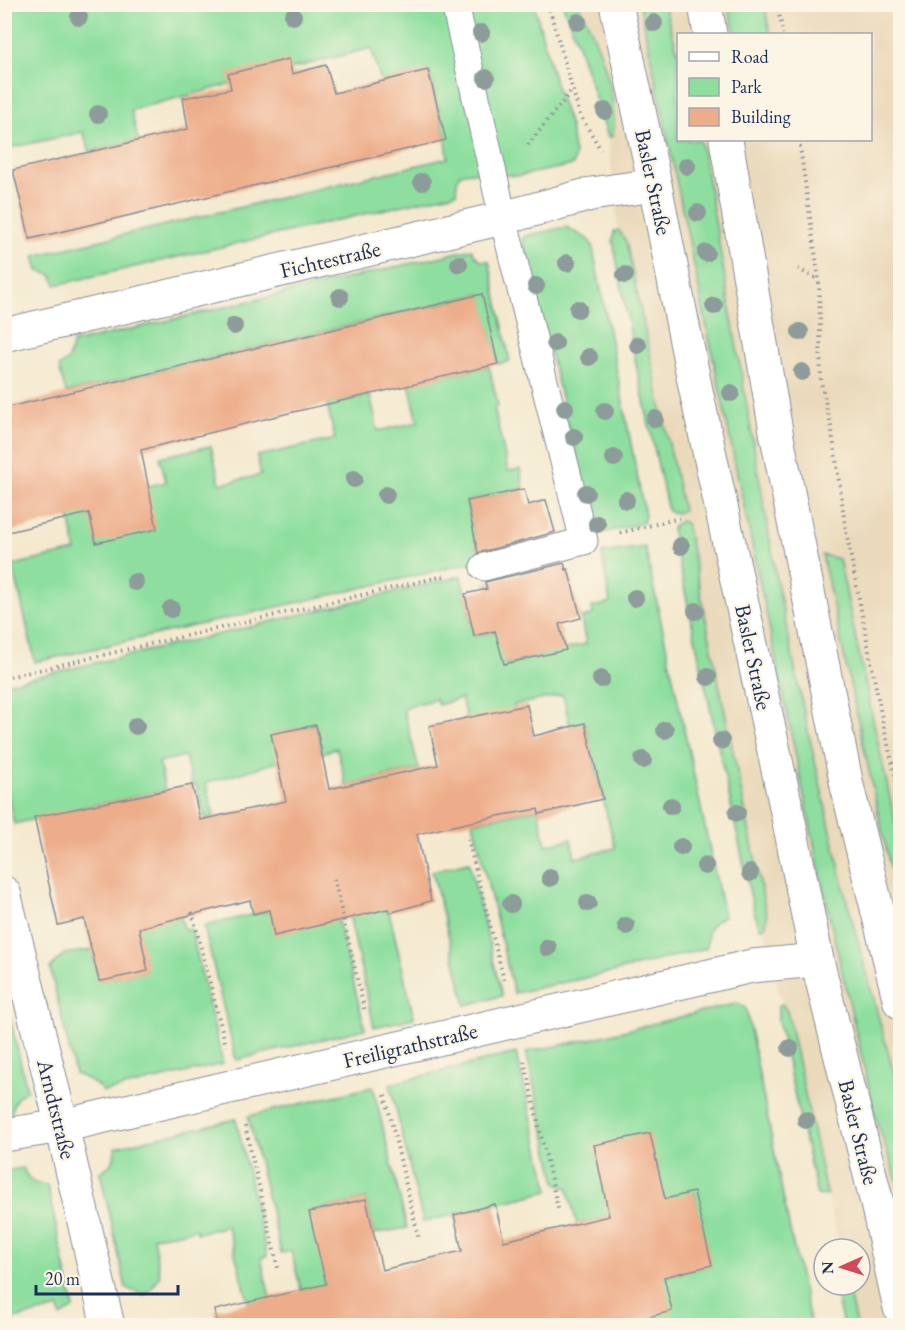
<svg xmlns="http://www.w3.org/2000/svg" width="905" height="1330" font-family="'EB Garamond',serif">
<rect width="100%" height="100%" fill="#fcf5e5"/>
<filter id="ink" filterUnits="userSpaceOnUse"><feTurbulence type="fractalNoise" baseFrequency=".0167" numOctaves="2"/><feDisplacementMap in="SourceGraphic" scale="12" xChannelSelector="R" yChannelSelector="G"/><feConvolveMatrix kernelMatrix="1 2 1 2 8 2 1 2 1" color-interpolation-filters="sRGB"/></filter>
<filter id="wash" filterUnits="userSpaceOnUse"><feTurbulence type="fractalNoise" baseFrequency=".008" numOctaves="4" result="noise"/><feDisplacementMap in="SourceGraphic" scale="24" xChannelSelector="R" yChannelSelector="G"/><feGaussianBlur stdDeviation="1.35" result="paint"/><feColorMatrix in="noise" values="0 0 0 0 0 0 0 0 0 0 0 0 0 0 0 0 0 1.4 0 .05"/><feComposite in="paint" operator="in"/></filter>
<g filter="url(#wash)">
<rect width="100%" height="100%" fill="#f4e9cf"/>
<path fill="#ead9ba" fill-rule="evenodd" d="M579 5H900V1325H856L847 1285H860V1249H839L787 1012 782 1004 763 928 766 925 767 917 687 527 685 523 681 521 678 523 676 514 683 509 626 241 618 230 608 137 613 136 614 125 611 96 601 54 589 24ZM678 34H870V140H678Z"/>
<path fill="#8edf9f" stroke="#54877e" stroke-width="1.5" d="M534 4 555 83 569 123 575 155 573 165 518 176 470 172 460 174 457 181 456 193 56 285 52 275 38 271 34 256 448 158 446 140 429 71 381 82 371 48 131 110 138 140 90 152 83 132 5 149V5Z
M563 5H579C598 40 619 96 613 136L608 137 576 39Z
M640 5H664L678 53V140H700L709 186 778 587 808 731 847 901 900 1096V1190L876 1119 826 901Z
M727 5H765L770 34H736Z
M566 227 586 238 592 244 645 516 643 523 599 534 595 533 522 239 525 236Z
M618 230 626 241 683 510C677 513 674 515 668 511L638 374 613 241 614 231Z
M472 249 475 255 482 261H489L510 361 498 364 481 294 66 393 59 367 68 360 73 343Z
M489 366 498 406 494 407 508 471 520 469 524 489 467 501 480 561 35 662 13 565 76 551 67 505 166 482 160 457 211 446 220 484 261 475 257 456 335 439 327 404 370 395 378 431 418 422 409 384Z
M681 521 686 523 687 527 767 917 766 925 763 928H760L754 912 672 531 673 526Z
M645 547 724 916C718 920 710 924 708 932 707 938 709 942 706 948L613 972 514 993 473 822 538 809 546 845 571 839 575 858 615 848 585 724 570 727 563 695 514 705 523 743 467 721 461 698 438 705 436 699 403 708 419 769 346 785 337 748 322 753 316 725 272 734 278 762 206 783 214 816 205 819 196 785H192L185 756 159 762 165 791 79 808 14 824 5 783 4 684 203 638 461 576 474 636 496 631 505 664 586 644 581 618 593 615 592 607 610 603 602 553Z
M822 555 839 559 871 710 900 844V892L899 896 890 867Z
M469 862 502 996 466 1005 432 871Z
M382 882 414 1018 374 1027 350 919 354 917Z
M332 897 365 1029 236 1060 204 926 289 906Z
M133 902 181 917 184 930 191 929 223 1064 104 1092C95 1083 87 1078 75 1074L50 968 64 954 92 950 99 981 147 971Z
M5 996 27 1090C17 1097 12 1101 12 1114L5 1115Z
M738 1003 746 1009 789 1226 811 1325H602L664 1277 711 1265 694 1193 618 1214 577 1224 567 1187H562L556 1182 526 1052 590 1039Z
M782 1004 787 1011 827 1196 817 1195 778 1020V1006Z
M516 1053 549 1191 423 1222 390 1084Z
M373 1087 407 1228 374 1234 366 1199 309 1212 341 1281 301 1290 291 1251 281 1253 248 1116Z
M236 1119 267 1256 261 1258 270 1298 249 1303 227 1226 197 1233 196 1229 174 1234 153 1237 160 1276 149 1292 143 1295 126 1288 100 1172C113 1164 115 1162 115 1147Z
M23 1168C29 1181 32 1184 47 1185L74 1308 61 1317 59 1308 5 1321V1171Z
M834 1285H847L856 1325H843Z"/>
<g id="blocks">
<path fill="#edad8a" d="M289 59 292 74 326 65 334 93 428 70 446 140 30 239 13 170 188 129 183 98 231 89 228 74Z
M482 294 498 364 437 378V379L289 413 141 450 157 529 96 543 89 513 4 533V408Z
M524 489 528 505 546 500 555 532 478 553 467 501Z
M564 563 566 570 568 569 581 618 559 624 566 650 504 664 495 631 474 636 465 594 487 589 485 582Z
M527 705 534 736 585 723 603 799 539 814 538 809 503 815 417 834 431 901 389 913 388 909 274 936 269 910 253 914 250 900 139 928 148 971 102 981H99L84 919 58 925 34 817 192 785 200 820 286 801 271 734 316 725 329 789 438 765 429 726Z
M650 1133 665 1199 694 1192 712 1265 664 1277 672 1311 613 1326H217L215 1310 326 1284 309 1212 366 1199 382 1270 423 1260 462 1251 454 1215 495 1204 504 1241 609 1216 594 1145Z"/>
</g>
</g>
<g filter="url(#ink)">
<use href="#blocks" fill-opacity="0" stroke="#888c96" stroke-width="1.5"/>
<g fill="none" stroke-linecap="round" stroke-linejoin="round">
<g stroke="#888c96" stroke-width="29">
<path id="lane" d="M455 4 503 218 584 541 484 567"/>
</g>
<g stroke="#888c96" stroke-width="35">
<path id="street" d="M4 335 503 218 591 194 655 185
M4 893 62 1126 108 1326
M4 1135 62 1126 752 966 817 960"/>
</g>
<g stroke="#888c96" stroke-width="35">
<path id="primary" d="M616 4 655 185 695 386 785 802 817 960 877 1203 900 1308
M705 4 710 34
M726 140 777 437 847 786 900 1002"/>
</g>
<path stroke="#888c96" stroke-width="4" stroke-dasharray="1.5 4.5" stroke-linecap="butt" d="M548 4 580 115 601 150
M777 4 783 34
M799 140 819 280 821 382 832 431 846 531 882 719 900 796
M528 145 572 90
M798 269 819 280
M620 533 680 518
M4 678 448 575
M468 839 504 980
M334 879 365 1012
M192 912 226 1046
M524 1061 558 1209
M385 1095 419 1240
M245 1126 279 1272"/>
<use href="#lane" stroke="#fff" stroke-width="27"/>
<use href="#street" stroke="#fff" stroke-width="33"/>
<use href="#primary" stroke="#fff" stroke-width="33"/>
</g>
<g fill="#8d9b9a">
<circle cx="293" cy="16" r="9"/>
<circle cx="79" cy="17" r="9"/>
<circle cx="578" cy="22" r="9"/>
<circle cx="654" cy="23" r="9"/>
<circle cx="481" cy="33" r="9"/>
<circle cx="486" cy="78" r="9"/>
<circle cx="605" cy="111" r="9"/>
<circle cx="98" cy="114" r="9"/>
<circle cx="687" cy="166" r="9"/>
<circle cx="422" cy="182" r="9"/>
<circle cx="698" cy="213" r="9"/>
<circle cx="706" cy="253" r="9"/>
<circle cx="567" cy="263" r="9"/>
<circle cx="459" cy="264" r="9"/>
<circle cx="625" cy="275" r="9"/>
<circle cx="536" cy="286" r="9"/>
<circle cx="340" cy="297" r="9"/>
<circle cx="714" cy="306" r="9"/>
<circle cx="578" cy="309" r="9"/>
<circle cx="234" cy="326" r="9"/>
<circle cx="800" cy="332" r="9"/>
<circle cx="555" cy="343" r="9"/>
<circle cx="638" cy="345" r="9"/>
<circle cx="589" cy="357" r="9"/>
<circle cx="802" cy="372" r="9"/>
<circle cx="731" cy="393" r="9"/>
<circle cx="565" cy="408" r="9"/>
<circle cx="605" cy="411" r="9"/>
<circle cx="655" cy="419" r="9"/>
<circle cx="574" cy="437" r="9"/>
<circle cx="614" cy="458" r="9"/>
<circle cx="354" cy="479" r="9"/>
<circle cx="586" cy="493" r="9"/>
<circle cx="386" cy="495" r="9"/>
<circle cx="626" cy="500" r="9"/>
<circle cx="597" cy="524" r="9"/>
<circle cx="681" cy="546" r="9"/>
<circle cx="135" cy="582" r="9"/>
<circle cx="635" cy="598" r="9"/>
<circle cx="171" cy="609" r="9"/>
<circle cx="696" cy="611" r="9"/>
<circle cx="708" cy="677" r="9"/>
<circle cx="601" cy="679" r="9"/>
<circle cx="136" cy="726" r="9"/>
<circle cx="665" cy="730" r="9"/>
<circle cx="721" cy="741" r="9"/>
<circle cx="643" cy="760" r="9"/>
<circle cx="671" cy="806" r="9"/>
<circle cx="737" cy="813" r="9"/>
<circle cx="681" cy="847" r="9"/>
<circle cx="705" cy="866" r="9"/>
<circle cx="750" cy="873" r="9"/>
<circle cx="550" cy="878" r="9"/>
<circle cx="588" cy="903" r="9"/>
<circle cx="511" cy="904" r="9"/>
<circle cx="626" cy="926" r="9"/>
<circle cx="548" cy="948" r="9"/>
<circle cx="790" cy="1048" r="9"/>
<circle cx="806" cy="1120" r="9"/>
</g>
</g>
<g text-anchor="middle" stroke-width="4.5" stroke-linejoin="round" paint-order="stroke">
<g font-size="22" fill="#1b2f5e" stroke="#fcf5e5">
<text transform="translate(654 182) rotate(78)" y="8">Basler Straße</text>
<text transform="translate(330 259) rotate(-13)" y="8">Fichtestraße</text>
<text transform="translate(754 657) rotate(78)" y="8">Basler Straße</text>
<text transform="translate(410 1045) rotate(-13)" y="8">Freiligrathstraße</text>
<text transform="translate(57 1109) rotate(76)" y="8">Arndtstraße</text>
<text transform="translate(859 1132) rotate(76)" y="8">Basler Straße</text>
</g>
</g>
<rect width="905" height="1330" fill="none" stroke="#fcf5e5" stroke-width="24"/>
<rect x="677" y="33" width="195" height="108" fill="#fcf5e5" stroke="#a2a6af" stroke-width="1.5"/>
<rect x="689" y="52" width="30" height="9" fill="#ffffff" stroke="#a2a6af" stroke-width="1.5"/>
<text x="731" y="63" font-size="18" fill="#1b2f5e">Road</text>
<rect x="689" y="78" width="30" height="18" fill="#8edf9f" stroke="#a2a6af" stroke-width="1.5"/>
<text x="731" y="93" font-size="18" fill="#1b2f5e">Park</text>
<rect x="689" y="108" width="30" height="18" fill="#edad8a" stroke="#a2a6af" stroke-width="1.5"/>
<text x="731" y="123" font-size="18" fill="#1b2f5e">Building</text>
<g transform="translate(842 1267) rotate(267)"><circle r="28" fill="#fcf5e5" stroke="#a2a6af" stroke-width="1.5"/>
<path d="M0-4.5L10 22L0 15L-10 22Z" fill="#d1495b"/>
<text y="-9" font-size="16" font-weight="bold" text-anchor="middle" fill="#1b2f5e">N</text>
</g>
<path d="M36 1285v9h142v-9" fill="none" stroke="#1b2f5e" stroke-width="3"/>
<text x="45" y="1285" font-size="18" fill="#1b2f5e" stroke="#fcf5e5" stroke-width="4.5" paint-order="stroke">20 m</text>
</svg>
